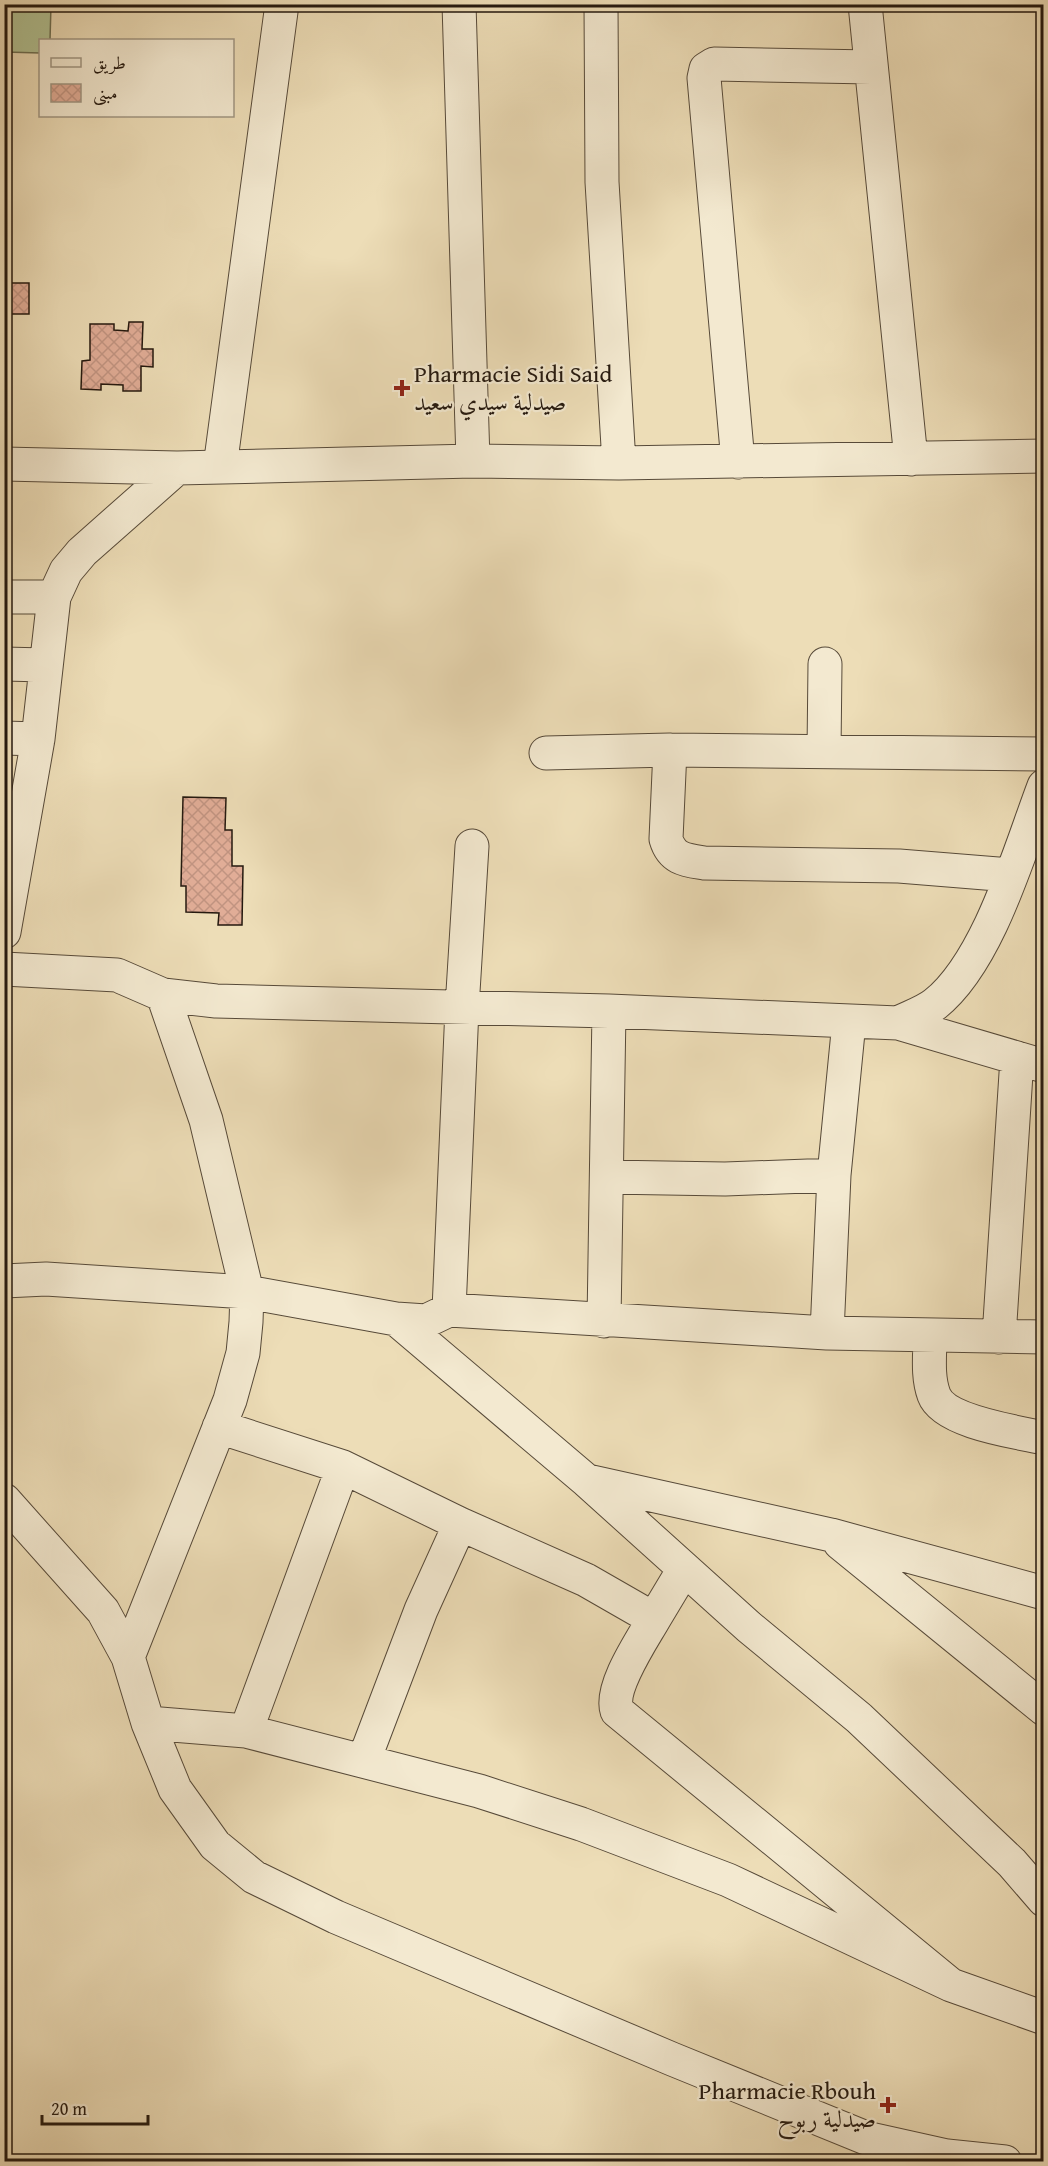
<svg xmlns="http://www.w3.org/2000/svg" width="1048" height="2166" font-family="'Gentium Book Plus',Amiri,serif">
<defs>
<pattern id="building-cross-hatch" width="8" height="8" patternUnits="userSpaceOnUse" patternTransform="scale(1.5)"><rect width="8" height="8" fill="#e1ad97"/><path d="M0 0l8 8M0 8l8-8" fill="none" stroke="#c19481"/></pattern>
</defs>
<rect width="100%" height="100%" fill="#edddb7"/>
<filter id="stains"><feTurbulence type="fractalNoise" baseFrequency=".00333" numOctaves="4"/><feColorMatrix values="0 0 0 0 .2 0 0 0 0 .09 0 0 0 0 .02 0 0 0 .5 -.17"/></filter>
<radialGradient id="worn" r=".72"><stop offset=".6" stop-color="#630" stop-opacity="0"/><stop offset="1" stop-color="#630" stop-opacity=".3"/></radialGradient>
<path fill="#b2c293" stroke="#6c6e51" stroke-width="1.5" d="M5 4 51 5 50 40H40V53L5 52Z"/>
<path fill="url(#building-cross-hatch)" stroke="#25190f" stroke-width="1.5" d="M4 283H29V314H4Z
M129 322H143L142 349H153V367L141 366V391H123V385L101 384V390L81 389 82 361 90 360V324H114V330L128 331Z
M183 797 226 798 225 830H232V866H243L242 925H218L219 913 186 912V886H181Z"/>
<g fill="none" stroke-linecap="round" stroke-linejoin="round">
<g stroke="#574a39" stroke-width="35">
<path id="minor" d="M459 4 473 461
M601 4 602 182 619 463
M865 4 911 459
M738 462 704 78 706 69 714 64 871 67
M4 464 177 468 473 461 619 463 1044 456
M220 467 282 4
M4 597H54
M4 664 45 665
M4 738 38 739
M670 750 666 839C672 859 685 860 704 863L899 866 1010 875
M824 751 825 664
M546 753 670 750 1044 754
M4 932 38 739 54 597 66 571 82 552 177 468
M4 969 117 975 163 995 216 1001 609 1011 898 1023 1044 1066
M898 1023C910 1017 925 1012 935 1004 989 961 1020 849 1044 786
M607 1177 725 1179 834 1175
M4 1281 46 1279 247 1292 396 1319 426 1321 449 1310 827 1333 1044 1337
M449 1310 462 1008 472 846
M396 1319 587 1481 749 1627 859 1718 1012 1863 1044 1900
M604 1321 609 1011
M827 1333 834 1175 849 1022
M930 1335C930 1355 927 1376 934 1395 944 1422 1017 1432 1044 1438
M999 1337 1017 1058
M219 1427 343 1467 460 1524 586 1580 654 1619 684 1569
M588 1481 831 1535 1044 1593
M4 1500 103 1611 128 1657 148 1723 175 1789 215 1845 254 1877 336 1917 672 2059 866 2138 947 2156 1005 2162
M840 1543 1044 1709
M654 1619C642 1640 609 1688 617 1711L951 1985 1044 2018
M128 1657 230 1400 243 1353 246 1322 247 1292 206 1120 163 995
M148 1723 246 1731 479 1791 581 1824 728 1880 951 1985
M246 1731 343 1467
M364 1760 421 1610 460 1524"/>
</g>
<use href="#minor" stroke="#f3e9d0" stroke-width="33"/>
</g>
<g fill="#8f2418" stroke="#f3e9d0" stroke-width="2">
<path d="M399 379h6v6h6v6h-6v6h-6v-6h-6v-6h6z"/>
<path d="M885 2096h6v6h6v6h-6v6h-6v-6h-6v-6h6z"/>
</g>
<g text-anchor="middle" stroke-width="4.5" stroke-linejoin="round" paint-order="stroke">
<g font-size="24" fill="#25190f" stroke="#f3e9d0" text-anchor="start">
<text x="414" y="382">Pharmacie Sidi Said<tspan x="414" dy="28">صيدلية سيدي سعيد</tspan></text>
<text x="876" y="2099" text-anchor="end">Pharmacie Rbouh<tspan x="876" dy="28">صيدلية ربوح</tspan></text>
</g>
</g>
<rect width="1048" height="2166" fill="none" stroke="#edddb7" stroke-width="24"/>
<rect x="6" y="6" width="1036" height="2154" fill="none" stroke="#25190f" stroke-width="3"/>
<rect x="12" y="12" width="1024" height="2142" fill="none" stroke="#25190f" stroke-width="1.5"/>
<rect x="39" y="39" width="195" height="78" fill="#f3e9d0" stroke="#a19683" stroke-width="1.5"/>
<rect x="51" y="58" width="30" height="9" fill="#f3e9d0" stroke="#a19683" stroke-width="1.5"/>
<text x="93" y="69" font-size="18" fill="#25190f">طريق</text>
<rect x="51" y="84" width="30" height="18" fill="url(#building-cross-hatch)" stroke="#a19683" stroke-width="1.5"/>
<text x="93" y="99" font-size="18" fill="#25190f">مبنى</text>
<path d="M42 2115v9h106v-9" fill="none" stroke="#25190f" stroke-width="3"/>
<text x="51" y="2115" font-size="18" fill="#25190f" stroke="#f3e9d0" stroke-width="4.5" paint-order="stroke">20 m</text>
<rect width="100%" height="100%" filter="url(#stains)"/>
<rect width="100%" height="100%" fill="url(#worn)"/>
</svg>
